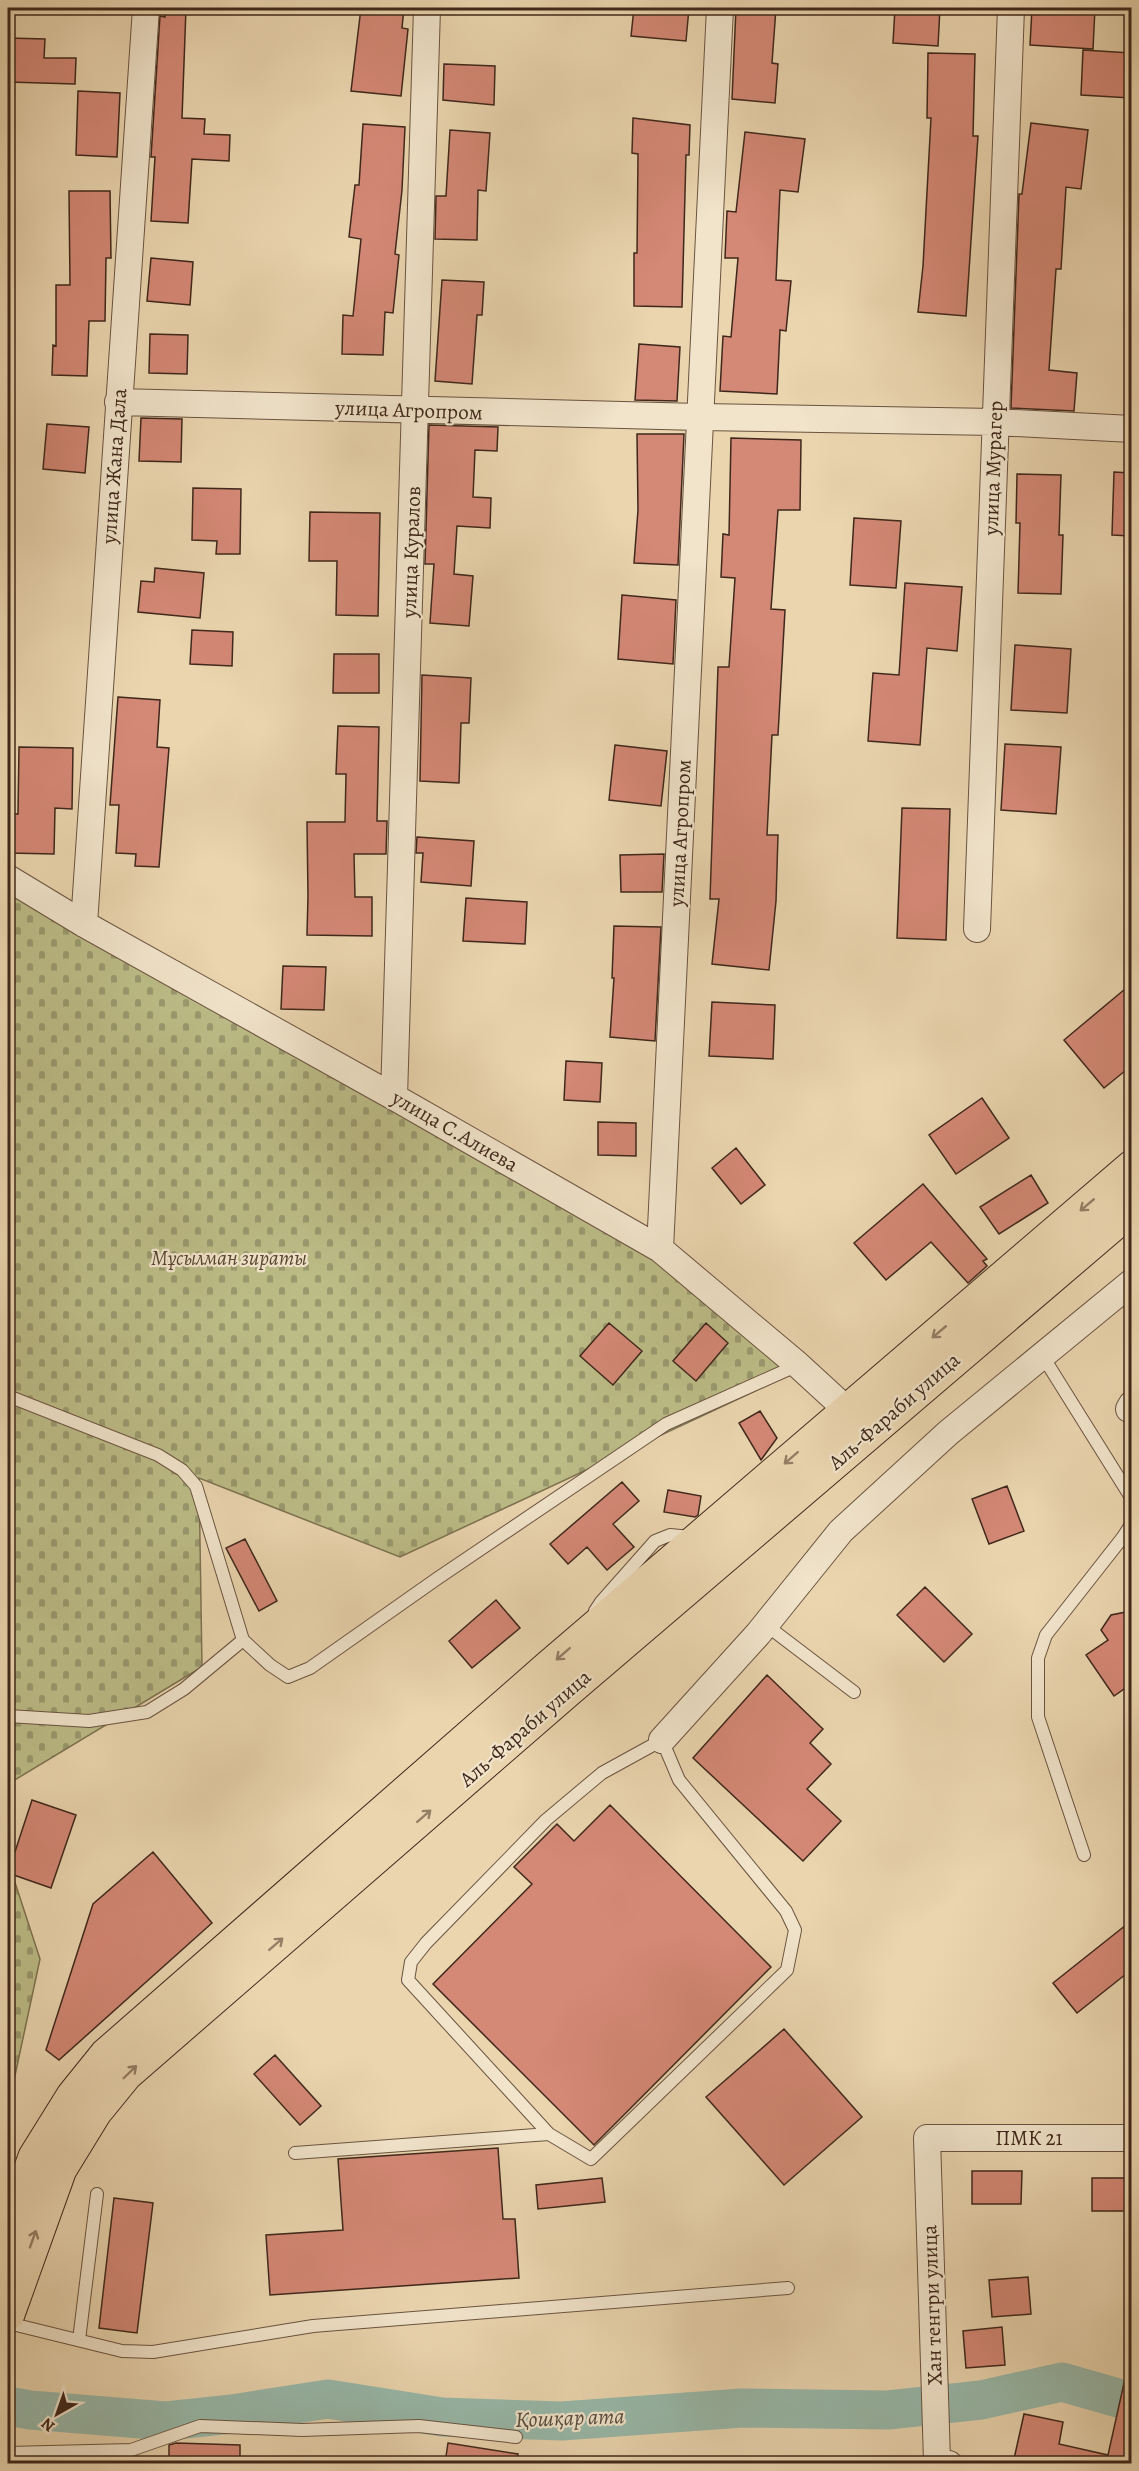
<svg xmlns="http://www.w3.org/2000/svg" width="1139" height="2471" font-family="Alegreya,serif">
<defs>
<pattern id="cemetery-stones" width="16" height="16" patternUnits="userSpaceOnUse" patternTransform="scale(1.5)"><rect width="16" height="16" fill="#bcbc87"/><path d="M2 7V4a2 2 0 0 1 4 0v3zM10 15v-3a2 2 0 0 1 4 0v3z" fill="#9a996e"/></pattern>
</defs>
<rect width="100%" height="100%" fill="#ead5af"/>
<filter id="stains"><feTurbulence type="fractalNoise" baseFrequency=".00333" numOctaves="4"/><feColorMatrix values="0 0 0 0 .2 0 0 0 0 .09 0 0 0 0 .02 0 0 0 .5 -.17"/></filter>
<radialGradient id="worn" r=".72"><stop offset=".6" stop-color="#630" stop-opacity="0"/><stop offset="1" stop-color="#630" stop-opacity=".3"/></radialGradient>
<path fill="url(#cemetery-stones)" stroke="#7e7251" stroke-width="1.5" d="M8 877 660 1249 809 1366 400 1557 199 1478 202 1667 8 1784Z
M8 1861 40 1959 8 2108Z"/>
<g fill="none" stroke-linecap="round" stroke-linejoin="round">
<path stroke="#98b9aa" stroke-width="39" d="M8 2406 30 2410 166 2421 232 2414 328 2399 442 2417 562 2421 742 2408 888 2410 981 2400 1062 2382 1132 2402"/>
</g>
<path fill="#d48876" stroke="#3f281b" stroke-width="1.5" d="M165 8H186L182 118 205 119 204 134 230 135 229 161 192 159 188 223 151 221 155 157H151L160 16 165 17Z
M361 8H404L402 28 408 29 401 96 351 91Z
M634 8H689L686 41 631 36Z
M736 8H776L772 63 778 64 775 103 732 99Z
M895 8H940L938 46 893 43Z
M1032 8H1095L1093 49 1030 45Z
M8 38 45 39 44 58H76L75 84 8 82Z
M1083 50 1131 53V98L1081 95Z
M928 53 975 54 973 136H978L966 316 918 312 923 266 931 118H927Z
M444 64 495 66 494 105 443 100Z
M78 91 120 93 117 157 76 155Z
M633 118 690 125 689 155H686L682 307 634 306V253H637L638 154 632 153Z
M1031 123 1088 130 1081 189 1066 187 1061 269H1056L1049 370 1077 373 1074 411 1011 408 1019 194H1022Z
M363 124 405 127 402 190 395 254 399 255 393 313 385 312 383 355 342 354 343 315 353 316 361 239 349 237 355 185H359Z
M450 130 490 133 486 191 478 190 477 240 435 239 436 196H446Z
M745 132 805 139 798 192 780 190 776 280 791 281 786 331 780 330 777 394 720 391 723 336 731 337 738 258H725L727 211 736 212Z
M69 191H110L111 258H106L105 321H89L87 376 52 375 53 345 56 346V285H70Z
M151 258 193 262 190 305 147 301Z
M442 280 484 282 482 315H477L472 384 435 381Z
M150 334 188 335 187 374 149 373Z
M639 344 680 347 677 401 635 400Z
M141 418 182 419 181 462 139 461Z
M47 424 89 427 85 473 43 469Z
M429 425 498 427 497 451 475 450 473 497 491 498 490 528 457 526 454 574 473 576 469 626 430 623 434 564H425Z
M637 434H684L678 565 634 563 638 510Z
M731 438 801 440 800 510H778L771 609 785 610 778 735H772L767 835H778L776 901 769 970 712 964 719 899H710L718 667H729L735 578 721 577 723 534 729 535Z
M1114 472 1131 473V536L1112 535Z
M1017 474 1061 475 1059 535H1063L1061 594 1018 593 1020 523H1016Z
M193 488 241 489 240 554H216L217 541 192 540Z
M310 512 380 513 378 616 336 615 337 561H309Z
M854 518 901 521 896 588 850 585Z
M155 568 204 573 200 618 138 612 141 581 154 582Z
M905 583 962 587 957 651 927 648 920 745 868 741 873 673 899 675Z
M622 595 676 600 673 664 618 659Z
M192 630 233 632 232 666 190 664Z
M1015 645 1071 649 1067 713 1011 710Z
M334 654H379V693H333Z
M422 675 471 678 469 723H461L459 783 420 781Z
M118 697 160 700 157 747 169 748 159 867 135 866 136 854 116 853 119 805H110Z
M338 726 379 727 377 821H387L386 854H354L355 897H372V936L307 935 308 896 307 822H345L346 774H336Z
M1005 744 1061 747 1056 814 1001 810Z
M615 745 667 751 661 806 609 800Z
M19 747 73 748 72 809 55 808 54 854 8 853V814H18Z
M902 808 950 809 946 940 897 938Z
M417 837 474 841 471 886 421 882 423 853H416Z
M664 854 662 892H621L620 855Z
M466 898 527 902 525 944 463 941Z
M614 926 661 927 655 1041 610 1037 614 978H612Z
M283 966 326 967 324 1010 281 1009Z
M1131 984V1066L1104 1088 1064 1040Z
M712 1002 775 1005 773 1059 709 1056Z
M566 1061 602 1063 600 1102 564 1100Z
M982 1098 1009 1138 956 1174 929 1135Z
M598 1122 636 1123V1156L598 1155Z
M736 1148 765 1185 741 1204 712 1168Z
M1031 1175 1048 1203 999 1234 980 1207Z
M923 1184 987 1259 983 1261 987 1266 968 1283 931 1242 886 1280 854 1243Z
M609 1323 642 1351 613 1385 580 1356Z
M706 1323 728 1343 696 1381 673 1361Z
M760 1411 777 1438 761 1460 739 1423Z
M622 1482 639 1501 613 1524 634 1547 607 1570 587 1547 568 1564 550 1544Z
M1007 1486 1024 1531 989 1544 972 1499Z
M668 1490 701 1496 698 1515 695 1517 664 1512Z
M245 1539 277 1601 259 1611 226 1548Z
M925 1587 972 1634 944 1662 897 1615Z
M496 1600 520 1628 472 1668 449 1641Z
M1131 1611V1684L1114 1696 1086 1655 1108 1640 1101 1630 1111 1615Z
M767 1675 823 1729 810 1743 831 1764 807 1789 841 1821 803 1861 693 1758Z
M32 1800 76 1815 51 1888 8 1873Z
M610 1805 771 1967 594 2145 433 1984 532 1884 514 1867 557 1824 574 1841Z
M153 1852 212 1923 59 2060 46 2050 93 1904Z
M1131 1921V1970L1077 2013 1053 1983Z
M784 2029 862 2117 784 2185 706 2097Z
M275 2055 321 2106 300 2125 254 2074Z
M498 2148 503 2219H515L519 2278 270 2295 266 2235 343 2230 338 2159Z
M972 2171H1022L1021 2204H972Z
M602 2178 605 2202 538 2209 536 2185Z
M1092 2178H1131V2211H1092Z
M114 2198 153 2203 137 2333 99 2328Z
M1028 2277 1031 2314 992 2317 989 2280Z
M1002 2327 1005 2365 966 2368 963 2331Z
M1124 2383 1131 2384V2463H1031L1014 2459 1024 2414 1063 2422 1059 2444 1108 2455Z
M176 2443 240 2445V2463H169V2445Z
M448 2443 518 2454 517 2463H445Z"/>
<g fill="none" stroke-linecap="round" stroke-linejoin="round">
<g stroke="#6a5340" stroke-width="14">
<path id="lane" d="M1042 1355 1132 1499
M8 1396 158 1455 182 1470 196 1486 243 1640 270 1665 288 1677 310 1668 438 1578 666 1424 798 1365
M595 1611 601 1602 655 1541 670 1535 691 1537
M766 1625 854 1692
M8 1716 89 1721 147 1712 184 1689 243 1640
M662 1740 679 1780 786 1911 795 1930 787 1970 591 2159 549 2134 408 1980 411 1962 426 1943 546 1820 602 1773Z
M1084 1855 1038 1717V1658L1046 1635 1123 1537 1132 1523
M295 2153 549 2134
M8 2323 122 2351 153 2352 313 2326 788 2288
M79 2340 97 2194
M8 2453 131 2450 200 2426 302 2430 419 2426 516 2437"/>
</g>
<g stroke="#6a5340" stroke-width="28">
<path id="street" d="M118 402 699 417 995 422 1132 429
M8 878 84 924 394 1097 660 1249 798 1365 847 1410 859 1424
M84 924 146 8
M977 929 1011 8
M394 1097 427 8
M660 1249 720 8
M1129 1409 1132 1404
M662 1740 758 1634 841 1531 948 1433 1132 1282
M949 2464 937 2461 927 2138H1132"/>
</g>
<g stroke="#3f281b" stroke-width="35">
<path id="primary" d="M8 2231 35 2157 73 2096 106 2055 549 1667 1132 1167
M8 2314 60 2169 95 2112 126 2074 568 1690 1132 1208"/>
</g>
<use href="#lane" stroke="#f1e4cb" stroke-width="12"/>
<use href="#street" stroke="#f1e4cb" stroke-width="26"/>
<use href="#primary" stroke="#ead5af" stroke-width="33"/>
</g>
<defs><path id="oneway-shaft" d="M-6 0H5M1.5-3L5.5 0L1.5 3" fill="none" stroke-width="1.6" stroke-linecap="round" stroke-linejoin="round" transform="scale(1.5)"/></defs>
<g stroke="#947e65">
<use href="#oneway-shaft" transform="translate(1087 1205) rotate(140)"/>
<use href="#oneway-shaft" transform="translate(939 1332) rotate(140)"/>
<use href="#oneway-shaft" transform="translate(791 1458) rotate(139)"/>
<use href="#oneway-shaft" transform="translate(563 1654) rotate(139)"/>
<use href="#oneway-shaft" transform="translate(424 1816) rotate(-41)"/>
<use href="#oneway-shaft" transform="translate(276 1944) rotate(-41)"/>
<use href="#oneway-shaft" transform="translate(130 2072) rotate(-44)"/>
<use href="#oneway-shaft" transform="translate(33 2239) rotate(-70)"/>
</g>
<g text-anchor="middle" stroke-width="4.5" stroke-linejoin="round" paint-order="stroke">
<g font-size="21" fill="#3f281b" stroke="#f1e4cb">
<text transform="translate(409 410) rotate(2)" y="7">улица Агропром</text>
<text transform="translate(114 466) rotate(-86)" y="7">улица Жана Дала</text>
<text transform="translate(993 468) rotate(-88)" y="7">улица Мурагер</text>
<text transform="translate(411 552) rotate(-88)" y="7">улица Куралов</text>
<text transform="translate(680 833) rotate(-87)" y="7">улица Агропром</text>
<text transform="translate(455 1131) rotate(30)" y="7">улица С.Алиева</text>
<text transform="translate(894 1411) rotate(-41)" y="7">Аль-Фараби улица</text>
<text transform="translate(525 1728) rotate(-41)" y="7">Аль-Фараби улица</text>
<text x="1029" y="2145">ПМК 21</text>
<text transform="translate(932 2305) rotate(-92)" y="7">Хан тенгри улица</text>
</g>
<g font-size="21" font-style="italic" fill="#584631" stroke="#f1e4cb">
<text x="229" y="1265">Мұсылман зираты</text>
</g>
<g font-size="22" font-style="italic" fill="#554c3f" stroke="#f1e4cb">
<text transform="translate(570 2417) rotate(-2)" y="8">Қошқар ата</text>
</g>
</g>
<rect width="1139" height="2471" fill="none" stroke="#ead5af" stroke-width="30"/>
<rect x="9" y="9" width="1121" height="2453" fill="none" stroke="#3f281b" stroke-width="3"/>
<rect x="15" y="15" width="1109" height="2441" fill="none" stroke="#3f281b" stroke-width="1.5"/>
<g transform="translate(57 2414) rotate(220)" stroke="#f1e4cb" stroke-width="4.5" paint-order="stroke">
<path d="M0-4.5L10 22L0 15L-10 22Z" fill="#3f281b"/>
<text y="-9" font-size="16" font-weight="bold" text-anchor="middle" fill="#3f281b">N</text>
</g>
<rect width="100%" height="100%" filter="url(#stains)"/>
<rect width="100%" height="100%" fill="url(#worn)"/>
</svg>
